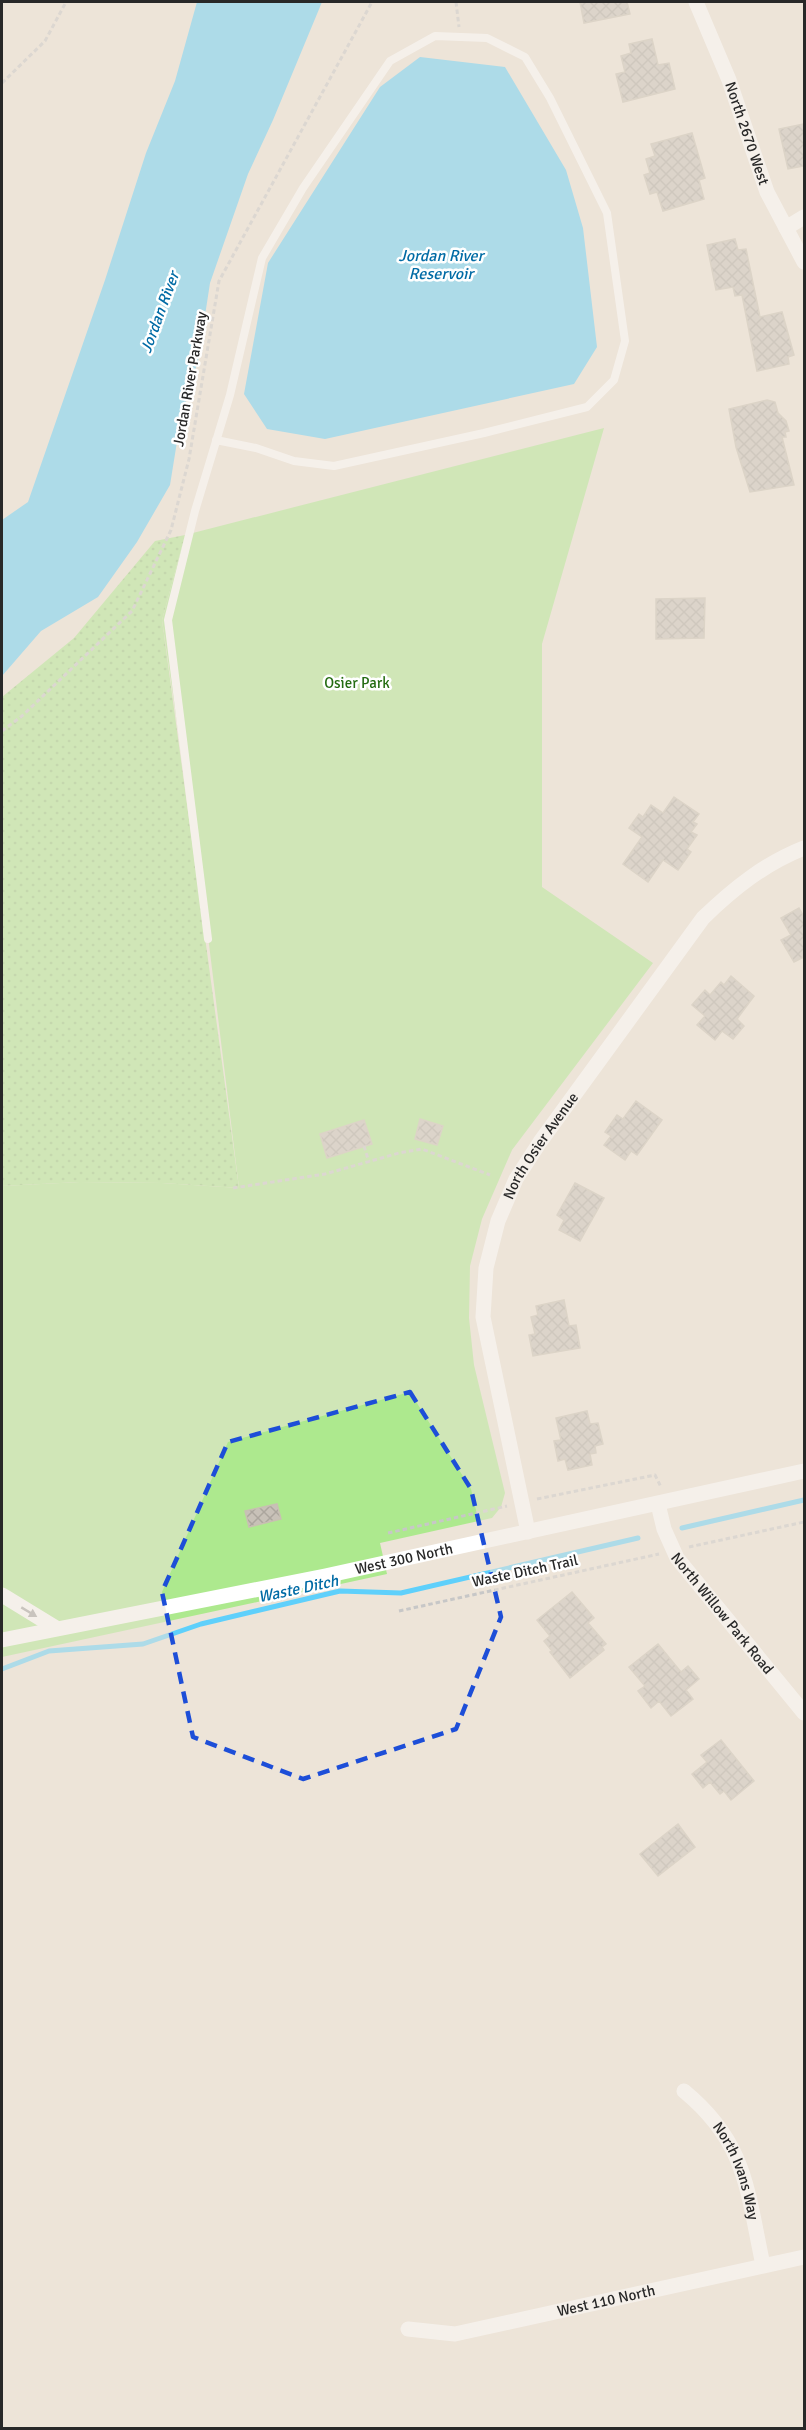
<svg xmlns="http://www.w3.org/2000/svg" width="806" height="2430" font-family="Signika,sans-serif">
<defs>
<pattern id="grass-dots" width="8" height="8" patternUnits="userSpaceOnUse" patternTransform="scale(1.5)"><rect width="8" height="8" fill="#ade98e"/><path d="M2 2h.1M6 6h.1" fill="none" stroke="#95c87a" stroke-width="1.8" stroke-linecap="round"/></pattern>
<pattern id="building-cross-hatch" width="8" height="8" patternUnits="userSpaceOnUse" patternTransform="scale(1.5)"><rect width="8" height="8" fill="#c8c1b8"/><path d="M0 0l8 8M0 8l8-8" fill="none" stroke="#aca69e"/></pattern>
</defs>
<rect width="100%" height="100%" fill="#ede4d8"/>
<path fill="url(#grass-dots)" d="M185 535 162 620 239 1188 162 1183 80 1182 2 1186V697L74 638 155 541Z"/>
<path fill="#ade98e" d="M604 428 542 644V887L653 963 512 1150 482 1219 470 1266 469 1318 474 1365 505 1493 501 1507 492 1518 380 1543 387 1574 2 1657V1186L80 1182 162 1183 239 1188 207 928 162 620 185 535Z"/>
<path fill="#5fd0fb" d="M197 2H322L273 120 248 174 210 283 198 361 181 417 170 485 137 542 98 597 41 631 2 676V520L28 502 105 280 146 153 175 81Z
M420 57 505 67 566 170 583 228 597 347 574 384 325 439 267 429 244 394 268 263 380 87Z"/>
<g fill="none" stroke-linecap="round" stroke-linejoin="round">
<path stroke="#5fd0fb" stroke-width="5" d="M682 1528 804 1500
M2 1669 49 1651 143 1644 201 1624 340 1591 401 1593 638 1538"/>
</g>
<path fill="url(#building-cross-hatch)" stroke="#c8c0b2" stroke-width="1.5" d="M580 2H627L630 14 584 23Z
M652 39 658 65 669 63 675 89 623 102 616 74 625 72 621 56 631 53 629 44Z
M804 124V166L788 169 779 129Z
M692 133 705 178 699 180 704 199 663 211 657 192 650 194 644 175 650 173 646 159 655 156 651 144Z
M735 239 738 250 746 249 760 317 782 312 794 355 788 357 789 364 757 371 742 295 735 296 733 287 716 290 707 245Z
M767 400 775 402 778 413 786 421 789 431 785 432 786 437H782L794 485 750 492 736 447 729 409Z
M705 598 704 638 656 639V599Z
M674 797 699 814 693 822 697 824 691 832 697 835 687 849 691 852 678 870 663 860 648 882 623 864 642 837 629 828 639 814 643 817 651 805 663 813Z
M799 908 804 917V957L794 962 781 940 791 935 781 918Z
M731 976 754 996 737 1019 744 1026 733 1039 722 1031 715 1040 697 1025 705 1016 692 1005 705 990 710 995 721 982 724 985Z
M636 1101 662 1120 637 1155 631 1151 625 1160 604 1145 611 1136 605 1132 617 1115 623 1119Z
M420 1119 443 1126 437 1145 415 1139Z
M364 1120 372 1144 327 1158 320 1134Z
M575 1183 604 1198 580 1241 559 1230 564 1220 557 1215Z
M564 1300 569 1326 576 1325 580 1348 533 1356 529 1335 535 1334 531 1317 538 1315 536 1306Z
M587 1411 590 1424 598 1423 603 1444 595 1446 596 1453 590 1454 592 1465 568 1470 565 1459 558 1461 554 1441 561 1440 556 1418Z
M277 1504 281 1519 249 1527 245 1511Z
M572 1592 594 1618 588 1623 606 1644 602 1647 604 1650 570 1678 550 1652 552 1651 544 1641 550 1636 537 1620Z
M658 1644 681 1672 688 1666 699 1679 686 1690 693 1699 671 1716 659 1701 651 1708 638 1691 645 1686 629 1667Z
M721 1740 754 1781 731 1800 724 1791 720 1794 710 1782 703 1788 692 1774 707 1762 701 1755Z
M678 1824 695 1847 658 1876 640 1854Z"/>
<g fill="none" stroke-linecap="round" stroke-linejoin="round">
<path stroke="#c7c7c7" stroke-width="3" stroke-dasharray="4.5 3" stroke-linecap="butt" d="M456 2 459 27
M2 83 45 41 66 2
M2 731 22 716 132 611 171 530 189 459 219 281 372 2
M364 1146 369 1162
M233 1188 325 1174 399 1153 422 1149 490 1175
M537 1499 655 1475 661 1487
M388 1533 507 1506
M689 1547 804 1522
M399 1611 659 1554"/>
<path stroke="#fff" stroke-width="8" d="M208 939 168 620 195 511 230 395 262 258 303 188 390 61 435 36 487 38 525 57 550 98 607 213 625 341 614 380 587 407 484 433 334 466 294 461 256 448 216 440"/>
<g stroke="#fff" stroke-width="15">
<path id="s1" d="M696 2 729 80 767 192 804 262"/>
<path d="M786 228 804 217"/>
<path id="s2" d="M658 1504 664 1529 677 1558 804 1713"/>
<path id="s3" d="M528 1532 483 1317 486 1268 498 1221 516 1179 540 1142 703 918C734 888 764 864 804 848"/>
<path d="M2 1595 56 1628"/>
<path id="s4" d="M2 1640 325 1576 804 1471"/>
<path id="s5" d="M684 2091C747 2143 747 2191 763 2265"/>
<path id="s6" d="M408 2329 455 2334 804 2257"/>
</g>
</g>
<defs><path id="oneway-solid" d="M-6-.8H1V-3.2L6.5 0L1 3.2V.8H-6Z" transform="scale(1.5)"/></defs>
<use fill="#9e9e9e" href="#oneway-solid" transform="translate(29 1612) rotate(31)"/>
<path d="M0 0H806V2430H0ZM410 1392 471 1489 501 1617 456 1729 303 1779 193 1737 162 1592 228 1442Z" fill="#ede4d8" fill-opacity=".55" fill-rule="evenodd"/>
<path fill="none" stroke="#1d4ed8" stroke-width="4.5" stroke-dasharray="12 8" stroke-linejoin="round" d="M410 1392 471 1489 501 1617 456 1729 303 1779 193 1737 162 1592 228 1442Z"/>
<g text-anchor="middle" stroke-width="5" stroke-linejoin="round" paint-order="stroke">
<g font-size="15" fill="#282828" stroke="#fff">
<text dy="5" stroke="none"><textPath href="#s1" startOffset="141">North 2670 West</textPath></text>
<text transform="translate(190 379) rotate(-80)" y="5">Jordan River Parkway</text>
<text dy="5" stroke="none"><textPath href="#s3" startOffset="404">North Osier Avenue</textPath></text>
<text dy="5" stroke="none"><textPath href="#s4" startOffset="410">West 300 North</textPath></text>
<text transform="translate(525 1571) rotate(-12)" y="5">Waste Ditch Trail</text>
<text dy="5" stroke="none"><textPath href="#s2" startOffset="129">North Willow Park Road</textPath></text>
<text dy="5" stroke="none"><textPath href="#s5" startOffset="98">North Ivans Way</textPath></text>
<text dy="5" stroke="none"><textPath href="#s6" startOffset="202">West 110 North</textPath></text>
</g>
<g font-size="15" fill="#246c12" stroke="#fff">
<text x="357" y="688">Osier Park</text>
</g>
<g font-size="16" font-style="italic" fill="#006ba5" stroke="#fff">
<text x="441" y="261">Jordan River<tspan x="441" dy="18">Reservoir</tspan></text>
<text transform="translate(159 312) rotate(-70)" y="6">Jordan River</text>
<text transform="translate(298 1588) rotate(-12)" y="6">Waste Ditch</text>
</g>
</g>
<rect width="806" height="2430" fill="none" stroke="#282828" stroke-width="6"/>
</svg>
